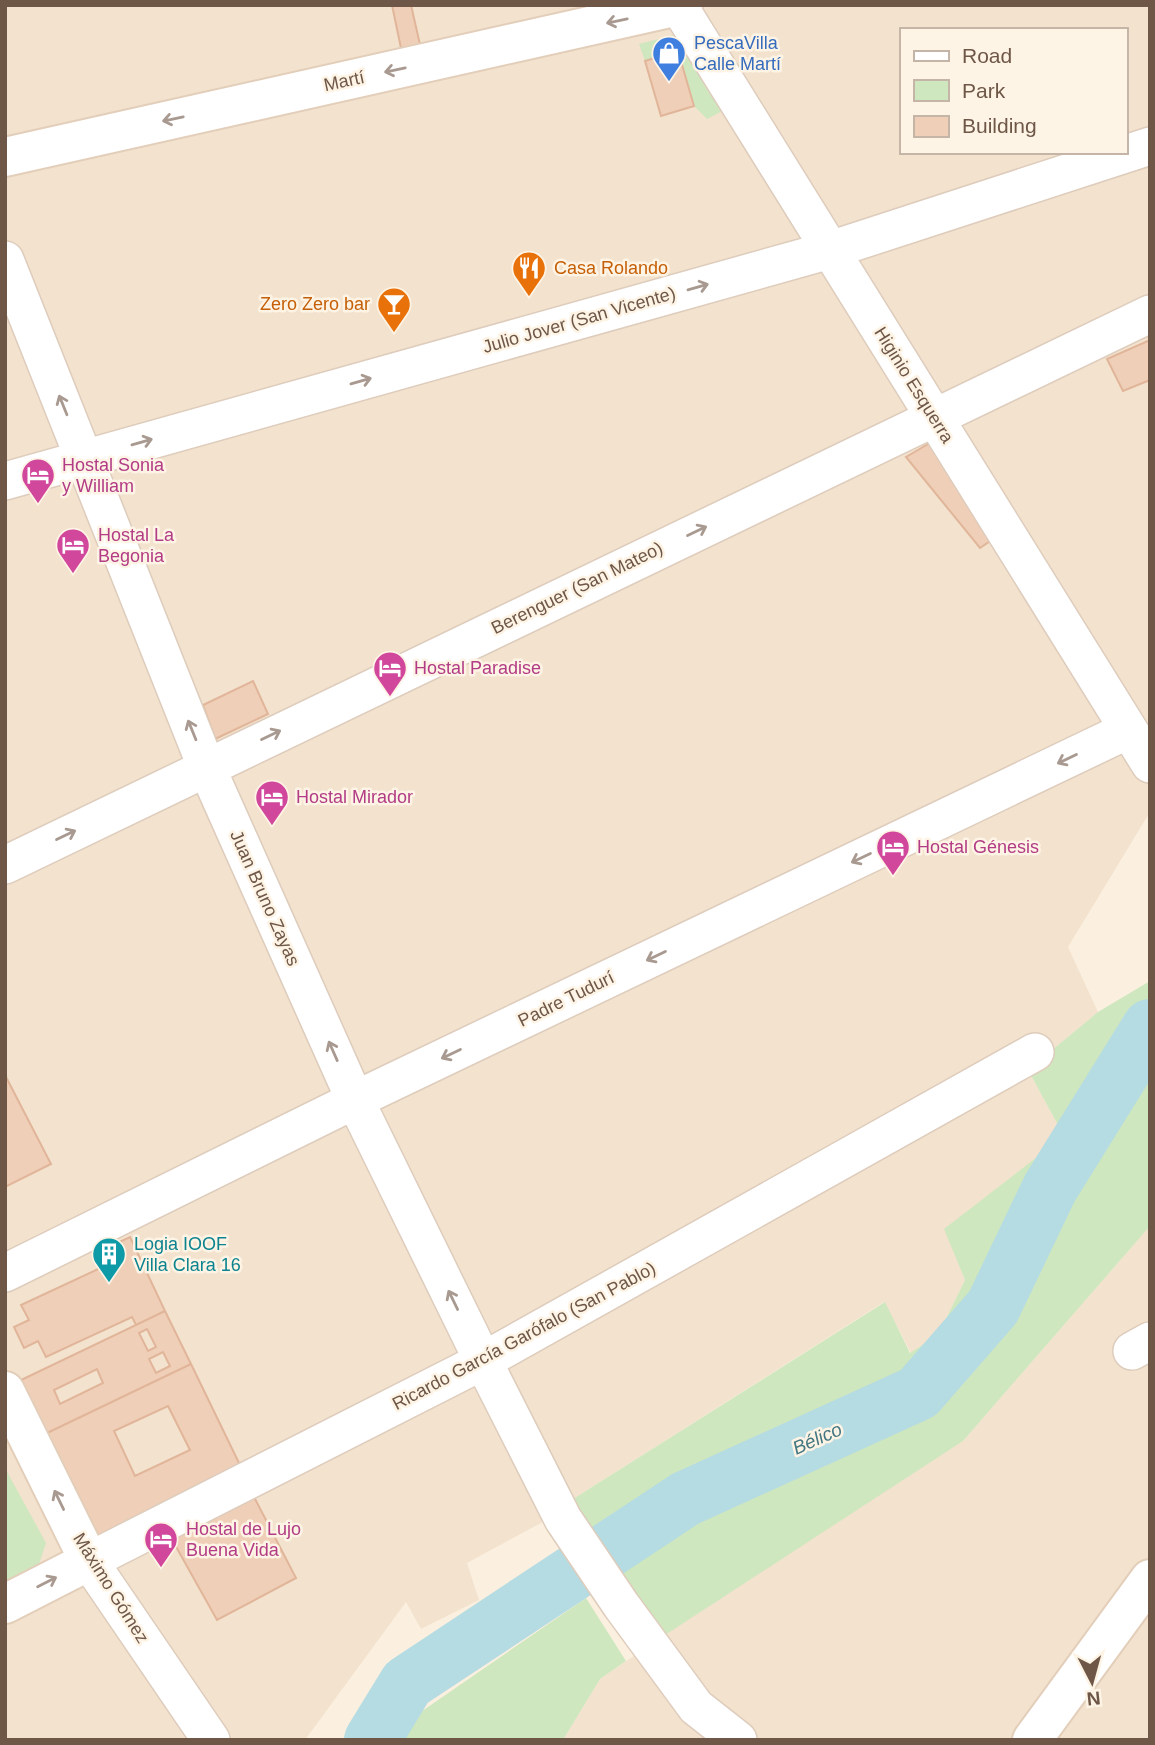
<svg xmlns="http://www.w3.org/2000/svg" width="1155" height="1745" font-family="Arial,sans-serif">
<rect width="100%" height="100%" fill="#fbf0df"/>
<path fill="#f2e2ce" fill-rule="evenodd" d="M5 5H1150V812L1068 947 1098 1012 1028 1070 1064 1136 945 1229 965 1280 938 1335 911 1353 884 1302 573 1499 541 1523 467 1563 479 1600 421 1629 406 1602 305 1740H5ZM901 30H1125V152H901Z
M1150 1226V1740H563L600 1679 759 1571 963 1441Z"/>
<path fill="#cfe7bf" d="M682 33 728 108 707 119 694 106 678 52 645 61 639 44Z
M1150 981V1226L963 1441 662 1637 573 1499 885 1302 910 1353 938 1335 965 1280 944 1229 1064 1136 1028 1070 1098 1012Z
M5 1468 46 1543 37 1570 5 1587Z
M586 1598 626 1661 600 1679 563 1740H380Z"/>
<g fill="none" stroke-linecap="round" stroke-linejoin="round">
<path stroke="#b5dbe3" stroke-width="56" d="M372 1740 407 1683 685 1499 918 1393 993 1307 1050 1188 1150 1027"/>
</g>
<path fill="#efcfb8" stroke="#e1b599" stroke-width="2" fill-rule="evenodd" d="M392 5H411L421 49 402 53Z
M678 51 694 106 661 116 645 61Z
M1150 340V380L1123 391 1107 359Z
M935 440 999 535 980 548 906 457Z
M253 681 268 714 215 739 203 705Z
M5 1075 51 1164 5 1187Z
M130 1237 165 1311 136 1325 132 1317 46 1357 38 1341 24 1348 14 1327 29 1320 21 1305 109 1264 102 1250Z
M165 1311 191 1364 45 1434 19 1381ZM147 1329 156 1347 148 1351 139 1333ZM163 1352 170 1366 156 1373 149 1359ZM97 1369 103 1383 60 1404 54 1390Z
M191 1364 240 1465 96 1537 45 1434ZM168 1406 190 1450 135 1476 114 1431Z
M252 1493 296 1578 217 1620 170 1536Z"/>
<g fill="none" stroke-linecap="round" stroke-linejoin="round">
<g stroke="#deccbc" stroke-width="40">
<path id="street" d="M678 5 1150 764
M5 260 206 766 355 1100 483 1361 563 1519 621 1605 696 1707 738 1740
M5 481 830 250 1150 146
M5 865 1150 314
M5 1273 355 1100 1128 730
M1132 1351 1150 1341
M211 1740 89 1561 483 1361 1035 1052"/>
</g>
<g stroke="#e3ceba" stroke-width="42">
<path id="secondary" d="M5 157 683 5
M5 1391 89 1561 5 1604
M1032 1740 1150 1579"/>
</g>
<use href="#street" stroke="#fff" stroke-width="37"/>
<use href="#secondary" stroke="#fff" stroke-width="38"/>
</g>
<defs><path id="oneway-shaft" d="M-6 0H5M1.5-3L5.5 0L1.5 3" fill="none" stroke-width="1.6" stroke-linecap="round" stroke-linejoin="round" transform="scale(1.75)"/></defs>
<g stroke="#a99a91">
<use href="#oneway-shaft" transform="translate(617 21) rotate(168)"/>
<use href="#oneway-shaft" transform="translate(395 70) rotate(168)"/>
<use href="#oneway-shaft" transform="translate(173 119) rotate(168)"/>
<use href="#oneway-shaft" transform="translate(698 287) rotate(-16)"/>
<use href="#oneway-shaft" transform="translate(361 381) rotate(-16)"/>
<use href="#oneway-shaft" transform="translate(63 405) rotate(-112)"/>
<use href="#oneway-shaft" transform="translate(142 442) rotate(-16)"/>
<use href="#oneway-shaft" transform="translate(697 531) rotate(-26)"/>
<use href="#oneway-shaft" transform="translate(192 730) rotate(-112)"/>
<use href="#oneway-shaft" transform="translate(271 735) rotate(-26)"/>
<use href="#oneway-shaft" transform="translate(1067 759) rotate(154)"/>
<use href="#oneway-shaft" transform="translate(66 835) rotate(-26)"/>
<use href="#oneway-shaft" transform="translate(861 858) rotate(154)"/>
<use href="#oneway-shaft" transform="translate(656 956) rotate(154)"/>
<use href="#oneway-shaft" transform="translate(333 1051) rotate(-114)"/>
<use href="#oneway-shaft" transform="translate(451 1054) rotate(154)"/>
<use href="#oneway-shaft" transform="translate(453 1300) rotate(-116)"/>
<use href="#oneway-shaft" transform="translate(59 1500) rotate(-116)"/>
<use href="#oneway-shaft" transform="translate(47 1582) rotate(-27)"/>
</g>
<defs>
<g id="shop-pin" transform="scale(1.75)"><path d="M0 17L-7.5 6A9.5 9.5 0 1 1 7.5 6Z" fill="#3f7fe0" stroke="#fef4e5"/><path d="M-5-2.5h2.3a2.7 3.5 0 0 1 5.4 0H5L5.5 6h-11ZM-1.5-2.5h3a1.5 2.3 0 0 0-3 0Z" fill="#fff"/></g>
<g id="restaurant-pin" transform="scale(1.75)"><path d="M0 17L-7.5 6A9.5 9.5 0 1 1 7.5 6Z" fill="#e8710a" stroke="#fef4e5"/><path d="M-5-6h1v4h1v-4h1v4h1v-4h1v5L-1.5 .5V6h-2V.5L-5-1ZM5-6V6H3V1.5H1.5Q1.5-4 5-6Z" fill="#fff"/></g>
<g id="bar-pin" transform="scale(1.75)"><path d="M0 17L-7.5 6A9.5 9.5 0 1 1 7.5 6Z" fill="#e8710a" stroke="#fef4e5"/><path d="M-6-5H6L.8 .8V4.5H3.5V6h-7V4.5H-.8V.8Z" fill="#fff"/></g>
<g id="hotel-pin" transform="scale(1.75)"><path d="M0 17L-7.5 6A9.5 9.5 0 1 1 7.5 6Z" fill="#d1479c" stroke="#fef4e5"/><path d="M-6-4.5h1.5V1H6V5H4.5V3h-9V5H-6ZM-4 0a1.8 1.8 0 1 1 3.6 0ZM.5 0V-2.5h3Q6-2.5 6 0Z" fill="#fff"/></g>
<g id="building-pin" transform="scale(1.75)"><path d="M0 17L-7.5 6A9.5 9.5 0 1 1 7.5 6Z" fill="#0f9aa8" stroke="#fef4e5"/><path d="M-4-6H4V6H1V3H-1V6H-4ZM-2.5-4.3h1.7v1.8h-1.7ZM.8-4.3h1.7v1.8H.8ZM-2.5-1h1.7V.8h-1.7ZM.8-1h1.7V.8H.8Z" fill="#fff"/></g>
</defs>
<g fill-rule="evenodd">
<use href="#shop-pin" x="669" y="53"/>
<use href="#restaurant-pin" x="529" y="268"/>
<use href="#bar-pin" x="394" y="304"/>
<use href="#hotel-pin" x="38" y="475"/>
<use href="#hotel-pin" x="73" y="545"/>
<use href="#hotel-pin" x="390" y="668"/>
<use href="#hotel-pin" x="272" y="797"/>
<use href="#hotel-pin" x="893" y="847"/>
<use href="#building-pin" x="109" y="1254"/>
<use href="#hotel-pin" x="161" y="1539"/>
</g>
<g text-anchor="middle" stroke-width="5" stroke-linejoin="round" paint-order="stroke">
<g font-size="18" fill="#366cbe" stroke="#fef4e5" text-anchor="start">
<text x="694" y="49">PescaVilla<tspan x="694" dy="21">Calle Martí</tspan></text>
</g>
<g font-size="18" fill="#6f5748" stroke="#fef4e5">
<text transform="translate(344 81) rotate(-12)" y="6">Martí</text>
<text transform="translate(579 320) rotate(-16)" y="6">Julio Jover (San Vicente)</text>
<text transform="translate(914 385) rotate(58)" y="6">Higinio Esquerra</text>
<text transform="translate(577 588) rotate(-26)" y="6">Berenguer (San Mateo)</text>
<text transform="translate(265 898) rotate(66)" y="6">Juan Bruno Zayas</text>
<text transform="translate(566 999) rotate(-26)" y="6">Padre Tudurí</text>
<text transform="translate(524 1336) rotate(-28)" y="6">Ricardo García Garófalo (San Pablo)</text>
<text transform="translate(111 1588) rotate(58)" y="6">Máximo Gómez</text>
</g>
<g font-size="18" fill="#c56008" stroke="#fef4e5" text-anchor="start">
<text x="554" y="274">Casa Rolando</text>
<text x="370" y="310" text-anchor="end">Zero Zero bar</text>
</g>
<g font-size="18" fill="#b23c85" stroke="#fef4e5" text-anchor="start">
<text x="62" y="471">Hostal Sonia<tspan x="62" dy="21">y William</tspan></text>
<text x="98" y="541">Hostal La<tspan x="98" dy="21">Begonia</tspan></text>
<text x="414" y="674">Hostal Paradise</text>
<text x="296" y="803">Hostal Mirador</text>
<text x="917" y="853">Hostal Génesis</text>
<text x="186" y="1535">Hostal de Lujo<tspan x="186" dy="21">Buena Vida</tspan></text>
</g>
<g font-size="18" fill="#0d838f" stroke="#fef4e5" text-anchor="start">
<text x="134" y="1250">Logia IOOF<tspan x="134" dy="21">Villa Clara 16</tspan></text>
</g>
<g font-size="19" font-style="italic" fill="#437782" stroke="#fef4e5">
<text transform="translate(817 1438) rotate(-24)" y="7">Bélico</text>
</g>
</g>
<rect width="1155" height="1745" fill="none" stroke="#6f5748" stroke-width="14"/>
<rect x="900" y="28" width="228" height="126" fill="#fef4e5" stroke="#c5b5a6" stroke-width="2"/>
<rect x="914" y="51" width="35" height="10" fill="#ffffff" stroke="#c5b5a6" stroke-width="2"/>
<text x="962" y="63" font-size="21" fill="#6f5748">Road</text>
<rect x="914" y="80" width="35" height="21" fill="#cfe7bf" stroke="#c5b5a6" stroke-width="2"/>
<text x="962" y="98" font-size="21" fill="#6f5748">Park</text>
<rect x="914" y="116" width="35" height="21" fill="#efcfb8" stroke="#c5b5a6" stroke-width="2"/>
<text x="962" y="133" font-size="21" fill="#6f5748">Building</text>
<g transform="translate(1092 1682) rotate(174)" stroke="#fef4e5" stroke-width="5" paint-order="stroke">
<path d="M0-5L12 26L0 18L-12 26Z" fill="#6f5748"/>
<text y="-10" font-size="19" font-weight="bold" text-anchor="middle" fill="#6f5748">N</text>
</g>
</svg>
